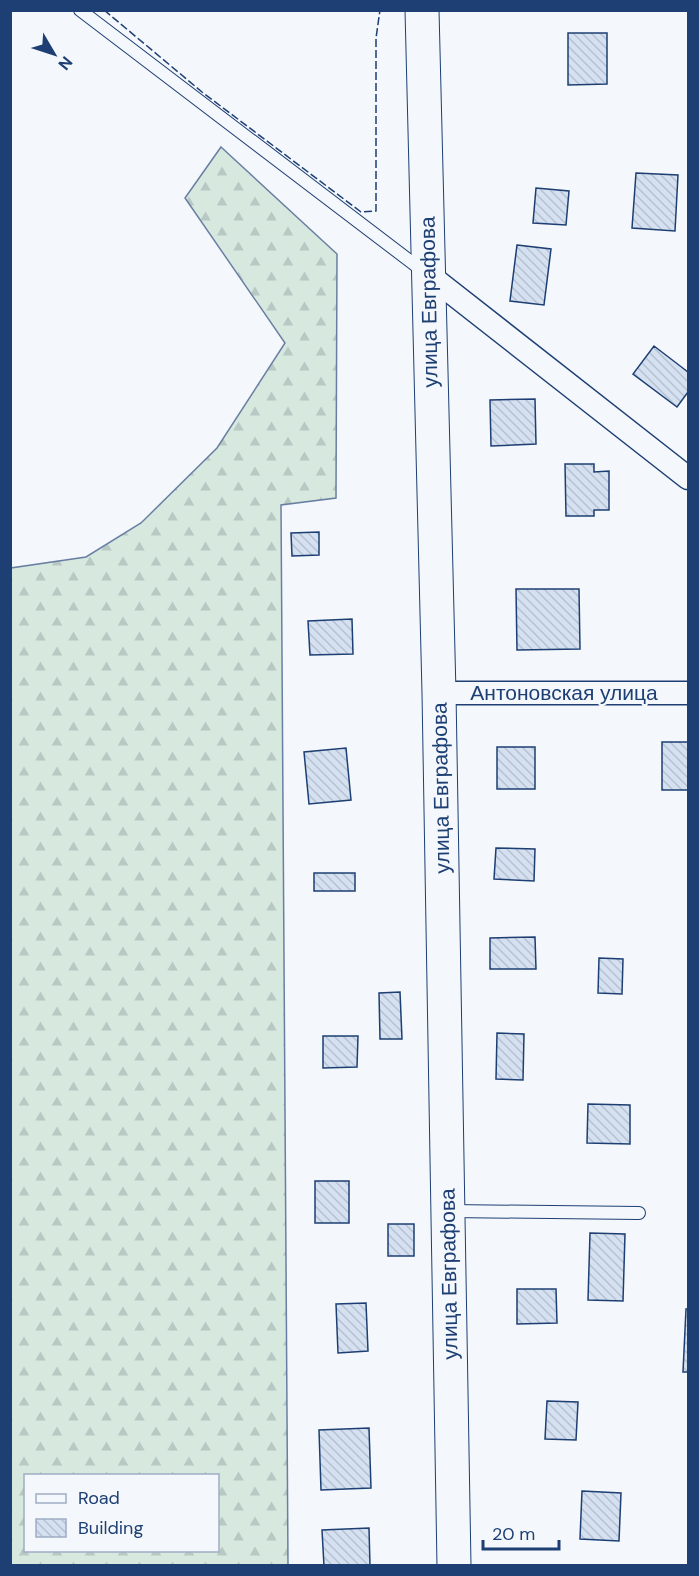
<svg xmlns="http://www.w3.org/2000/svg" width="699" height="1576" font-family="'DM Sans',sans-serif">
<defs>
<pattern id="forest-firs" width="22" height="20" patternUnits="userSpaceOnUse" patternTransform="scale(1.5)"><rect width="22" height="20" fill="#d7e8df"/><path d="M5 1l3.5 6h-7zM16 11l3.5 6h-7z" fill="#b8c8c3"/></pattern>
<pattern id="building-back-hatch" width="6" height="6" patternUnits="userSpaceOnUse" patternTransform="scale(1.5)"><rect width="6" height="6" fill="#d5e0f0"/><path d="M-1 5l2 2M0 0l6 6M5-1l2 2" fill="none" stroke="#b6c1d1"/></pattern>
</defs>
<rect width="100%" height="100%" fill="#f4f7fb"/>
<path fill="url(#forest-firs)" stroke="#687fa3" stroke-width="1.5" fill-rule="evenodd" d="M221 147 337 254 336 498 281 505 288 1565H11V568L86 557 141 523 217 448 285 343 185 198ZM26 1476H218V1550H26Z"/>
<path fill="url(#building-back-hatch)" stroke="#1d3f73" stroke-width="1.5" d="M568 33H607V84L568 85Z
M636 173 678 175 675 231 632 228Z
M536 188 569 191 566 225 533 223Z
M517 245 551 249 544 305 510 301Z
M654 346 688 372V392L677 407 633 374Z
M535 399 536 444 491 446 490 400Z
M565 464H594V472L609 471V510H594V516H566Z
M319 532V555L292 556 291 533Z
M516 589H579L580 649 517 650Z
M352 619 353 654 310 655 308 621Z
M662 742H688V790H662Z
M497 747H535V789H497Z
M346 748 351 800 309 804 304 752Z
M496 848 535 849 534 881 494 879Z
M314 873H355V891H314Z
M535 937 536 969H490V938Z
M599 958 623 959 622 994 598 993Z
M400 992 402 1039H380L379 993Z
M497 1033 524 1034 523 1080 496 1079Z
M323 1036H358L357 1067 323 1068Z
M588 1104 630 1105V1144L587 1143Z
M315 1181H349V1223H315Z
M388 1224H414V1256H388Z
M590 1233 625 1234 623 1301 588 1300Z
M517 1289H556L557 1323 517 1324Z
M366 1303 368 1351 338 1353 336 1304Z
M686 1309H688V1372H683Z
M547 1401 578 1402 576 1440 545 1439Z
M369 1428 371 1488 321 1490 319 1430Z
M582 1491 621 1493 619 1541 580 1539Z
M369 1528 370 1566H324L322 1530Z"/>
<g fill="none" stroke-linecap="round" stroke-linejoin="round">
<g stroke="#1d3f73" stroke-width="14">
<path id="lane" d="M80 10 423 271
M449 1211 639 1213"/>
</g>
<g stroke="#1d3f73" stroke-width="25">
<path id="street" d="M429 275 688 478
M439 693H688"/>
</g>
<g stroke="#1d3f73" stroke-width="35">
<path id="secondary" d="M422 10 439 693 454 1566"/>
</g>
<use href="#lane" stroke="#f4f7fb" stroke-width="12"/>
<use href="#street" stroke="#f4f7fb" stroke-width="22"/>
<use href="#secondary" stroke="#f4f7fb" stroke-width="33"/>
<path stroke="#1d3f73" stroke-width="1.5" stroke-dasharray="8 3" stroke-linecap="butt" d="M104 10 202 92 361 212 376 211V38L380 10"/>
</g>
<g text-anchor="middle" stroke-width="4.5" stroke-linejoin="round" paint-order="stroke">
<g font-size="21" fill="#1d3f73" stroke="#f4f7fb">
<text transform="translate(429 302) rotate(-91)" y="7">улица Евграфова</text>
<text x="564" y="700">Антоновская улица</text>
<text transform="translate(441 788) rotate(-91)" y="7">улица Евграфова</text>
<text transform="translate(449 1274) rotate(-91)" y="7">улица Евграфова</text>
</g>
</g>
<rect width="699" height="1576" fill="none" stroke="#1d3f73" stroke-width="24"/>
<rect x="24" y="1474" width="195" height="78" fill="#f4f7fb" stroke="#9eadc5" stroke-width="1.5"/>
<rect x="36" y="1494" width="30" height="9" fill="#f4f7fb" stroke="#9eadc5" stroke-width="1.5"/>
<text x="78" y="1504" font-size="18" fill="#1d3f73">Road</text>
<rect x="36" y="1519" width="30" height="18" fill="url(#building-back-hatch)" stroke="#9eadc5" stroke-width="1.5"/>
<text x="78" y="1534" font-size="18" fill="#1d3f73">Building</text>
<g transform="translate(54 54) rotate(129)" stroke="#f4f7fb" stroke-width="4.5" paint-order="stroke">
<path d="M0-4.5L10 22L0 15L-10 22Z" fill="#1d3f73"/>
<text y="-9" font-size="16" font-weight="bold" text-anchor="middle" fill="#1d3f73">N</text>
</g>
<path d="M483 1540v9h76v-9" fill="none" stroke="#1d3f73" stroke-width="3"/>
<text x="492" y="1540" font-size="18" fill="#1d3f73" stroke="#f4f7fb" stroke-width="4.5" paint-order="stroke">20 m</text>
</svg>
